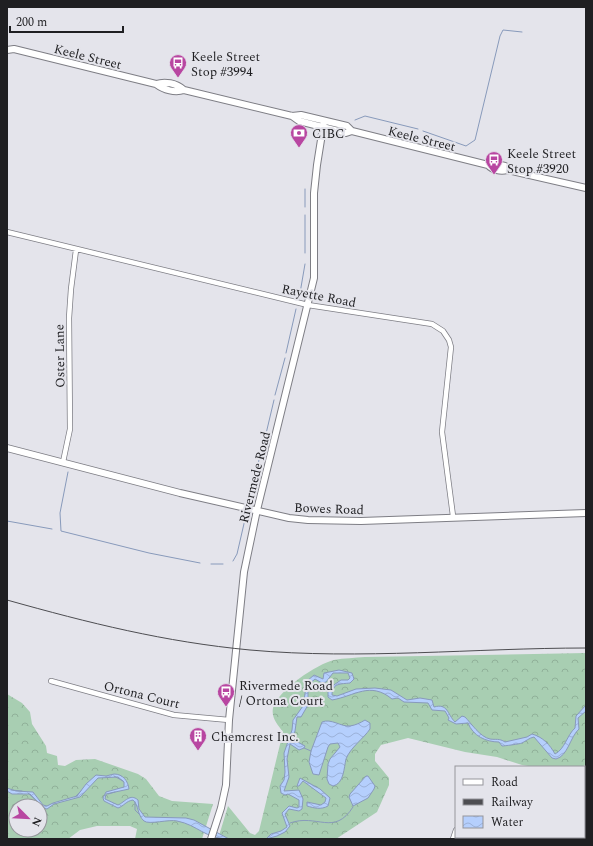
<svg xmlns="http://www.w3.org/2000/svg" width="593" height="846" font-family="Spectral,serif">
<defs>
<pattern id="forest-crowns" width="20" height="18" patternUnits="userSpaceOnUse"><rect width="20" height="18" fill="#a8ceb2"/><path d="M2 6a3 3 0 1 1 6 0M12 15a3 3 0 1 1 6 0" fill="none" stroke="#90b099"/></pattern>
<pattern id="water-waves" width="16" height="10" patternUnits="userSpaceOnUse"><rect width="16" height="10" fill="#b5cffd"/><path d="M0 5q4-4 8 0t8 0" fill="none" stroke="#9bb1d9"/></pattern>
</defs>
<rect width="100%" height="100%" fill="#e4e4eb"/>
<path fill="url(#forest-crowns)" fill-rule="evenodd" d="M586 653V765L579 767H535L522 765 497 757 465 752 408 738 381 745 375 754V761L389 778V785L377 812 336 839H218L228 806 250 833 255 835 259 831 283 732C278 725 271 718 273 708 278 690 317 664 334 660 344 658 355 658 365 657Z
M7 694 22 703 30 712 32 724 46 746 47 753 57 756 58 765 65 766 76 760 95 759 138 774 146 779 159 796 172 801 213 804 202 839H135L137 829 130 826H97L80 830 68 839H7ZM16 806H40V830H16Z"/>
<path fill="url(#water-waves)" stroke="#889abb" d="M339 670 352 673 354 679 350 683C341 684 332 683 332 695L337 696 356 689 375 688 391 690 407 700 420 698 432 700 434 707C448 703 447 714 455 722L462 716 465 717C471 723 480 737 490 739 496 740 499 738 505 742L527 737 532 734C543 737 550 745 555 754 565 749 567 735 575 728L576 716 586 705V711L578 718 579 729C570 737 568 756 556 759L552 758 534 737C529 738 526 741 522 743 520 744 504 746 502 746L499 742C486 742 473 736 468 723L456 724 448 720 449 718 445 711 432 710 428 703 404 702 398 698 392 699C370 681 355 696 332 700L328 697V689L341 680H348L350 678 348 673H333L326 682 322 683 315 679 308 685V705L301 717H297L295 731 292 739 305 746 304 748 299 750 290 744 287 759 289 777 284 791 299 790 303 799 302 809 299 811 289 809 285 814 290 826 285 832 277 836 266 839 271 834 281 831 287 827 282 813 289 806 297 808 299 807V800L288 794 285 795 281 793 280 786 284 780 285 772 284 753 292 730 293 720 303 706 307 681 314 675 323 679 324 673Z
M365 720 370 723V729C364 738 350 748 346 759 344 767 344 784 333 786L329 784 327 779 328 764 330 759 340 747 338 743 330 744 328 747 319 775 313 774 309 762 311 751 322 722C331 718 341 727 350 726 356 725 360 723 365 720Z
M114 774C123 774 128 781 129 789L106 794 105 799 118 805C125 802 130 793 138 800L139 809 145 817 186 818 194 820 229 839C205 839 198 825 177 821 169 819 149 825 144 821 137 815 139 805 133 800 126 801 124 806 118 808L104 801 103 798 106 792 124 787V782L118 777 98 778 80 797 54 804 47 809 43 808 30 794H12L7 791V788L16 791 33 792 43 805 47 806 53 803 77 796 86 784 96 775 106 776Z
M366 776H368L375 786 374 789 368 798 353 806 349 797 350 794Z
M300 778 320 789 330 798 328 806C321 810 314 808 307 806V802L321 805 325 802 326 798 303 781 299 786H297Z"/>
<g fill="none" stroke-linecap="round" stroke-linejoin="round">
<path stroke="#889abb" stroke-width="1" d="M355 120 365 116 418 129
M423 131 466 146 475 140 500 36 503 30 522 32
M305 207V189
M305 215V253
M299 299 305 264
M286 353 296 309
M275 395 285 358
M265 438 274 400
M68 472 60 513 61 531 149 553 200 563
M250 500 261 451
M7 521 52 529
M233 561 237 554 246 515
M211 564H223
M304 748 311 751
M114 776 123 781
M11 790 22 791
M28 793 39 803
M108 794 115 792
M75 797 81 791
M135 802V810L140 815
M290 823C317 813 334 837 353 807"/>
<g stroke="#7e7e85" stroke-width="6">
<path id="street" d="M7 232 308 305 432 324 443 331 449 340 451 347 442 432 453 516
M63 462 70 429 69 318 71 289 76 250
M51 681 174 715 229 720
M536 837 548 839
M453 839 456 830"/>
</g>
<g stroke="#7e7e85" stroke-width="8">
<path id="secondary" d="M7 50 14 49 156 84C164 90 175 93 184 90
M156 84C165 81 176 83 184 90L292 116 301 115 347 126 352 131
M292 116 299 121 346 133 352 131 488 165 492 163 505 166 507 170
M488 165C492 170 501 172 507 170L586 188
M7 448 180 493 289 518 308 520 361 521 586 513
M211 839 221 808 226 785 229 720 244 572 257 510 314 278V193L317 165 324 121"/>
</g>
<use href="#street" stroke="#fff" stroke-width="4.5"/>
<use href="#secondary" stroke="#fff" stroke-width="6"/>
<path stroke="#4d4d51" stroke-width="1" d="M7 600C89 623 165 642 250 650 361 660 474 648 586 648"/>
</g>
<defs>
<g id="bus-pin" transform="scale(0.9)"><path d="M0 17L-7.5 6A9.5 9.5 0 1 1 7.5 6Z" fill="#b846a1" stroke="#e4e4eb"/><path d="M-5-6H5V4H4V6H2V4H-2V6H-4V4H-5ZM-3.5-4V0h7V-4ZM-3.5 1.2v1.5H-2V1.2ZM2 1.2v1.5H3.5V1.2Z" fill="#fff"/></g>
<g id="bank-pin" transform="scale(0.9)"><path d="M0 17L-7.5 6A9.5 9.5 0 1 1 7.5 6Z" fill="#b846a1" stroke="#e4e4eb"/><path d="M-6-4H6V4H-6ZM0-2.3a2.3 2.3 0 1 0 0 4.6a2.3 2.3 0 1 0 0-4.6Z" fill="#fff"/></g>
<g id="building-pin" transform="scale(0.9)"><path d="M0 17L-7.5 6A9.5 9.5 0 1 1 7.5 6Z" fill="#b846a1" stroke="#e4e4eb"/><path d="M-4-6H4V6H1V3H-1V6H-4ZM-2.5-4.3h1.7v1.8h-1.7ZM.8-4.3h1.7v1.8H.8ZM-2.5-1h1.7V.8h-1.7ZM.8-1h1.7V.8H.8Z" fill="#fff"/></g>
</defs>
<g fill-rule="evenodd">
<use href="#bus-pin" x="178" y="63"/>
<use href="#bank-pin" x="299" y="133"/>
<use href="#bus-pin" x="494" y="160"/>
<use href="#bus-pin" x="226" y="692"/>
<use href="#building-pin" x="198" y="736"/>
</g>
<g text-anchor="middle" stroke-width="4" stroke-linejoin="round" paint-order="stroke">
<g font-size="13" fill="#1f1f22" stroke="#e4e4eb">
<text transform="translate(88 56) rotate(14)" y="5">Keele Street</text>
<text transform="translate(422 138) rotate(14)" y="5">Keele Street</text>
<text transform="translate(319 295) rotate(11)" y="5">Rayette Road</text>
<text transform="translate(59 356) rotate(-91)" y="5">Oster Lane</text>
<text transform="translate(254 477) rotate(-76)" y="5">Rivermede Road</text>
<text transform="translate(329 508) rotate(2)" y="5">Bowes Road</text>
<text transform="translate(142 694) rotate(14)" y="5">Ortona Court</text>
</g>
<g font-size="13" fill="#1f1f22" stroke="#e4e4eb" text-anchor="start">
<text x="191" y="61">Keele Street<tspan x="191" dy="15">Stop #3994</tspan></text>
<text x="312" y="138">CIBC</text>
<text x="507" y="158">Keele Street<tspan x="507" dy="15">Stop #3920</tspan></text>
<text x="239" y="690">Rivermede Road<tspan x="239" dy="15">/ Ortona Court</tspan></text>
<text x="211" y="741">Chemcrest Inc.</text>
</g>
</g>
<rect width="593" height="846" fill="none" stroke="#1f1f22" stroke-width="16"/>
<rect x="455" y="766" width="130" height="72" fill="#e4e4eb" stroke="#95959b"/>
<rect x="463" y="779" width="20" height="6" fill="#ffffff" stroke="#95959b"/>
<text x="491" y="786" font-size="12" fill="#1f1f22">Road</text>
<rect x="463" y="799" width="20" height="6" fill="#4d4d51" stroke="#95959b"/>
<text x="491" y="806" font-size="12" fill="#1f1f22">Railway</text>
<rect x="463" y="816" width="20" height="12" fill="url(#water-waves)" stroke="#95959b"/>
<text x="491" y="826" font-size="12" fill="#1f1f22">Water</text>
<g transform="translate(28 818) rotate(114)"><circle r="19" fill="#e4e4eb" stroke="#95959b"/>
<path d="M0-3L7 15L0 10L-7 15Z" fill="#b846a1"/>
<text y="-6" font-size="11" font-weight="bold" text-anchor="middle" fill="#1f1f22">N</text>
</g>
<path d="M10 26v6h113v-6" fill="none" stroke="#1f1f22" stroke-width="2"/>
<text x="16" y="26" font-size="12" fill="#1f1f22" stroke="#e4e4eb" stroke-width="3" paint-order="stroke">200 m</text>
</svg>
